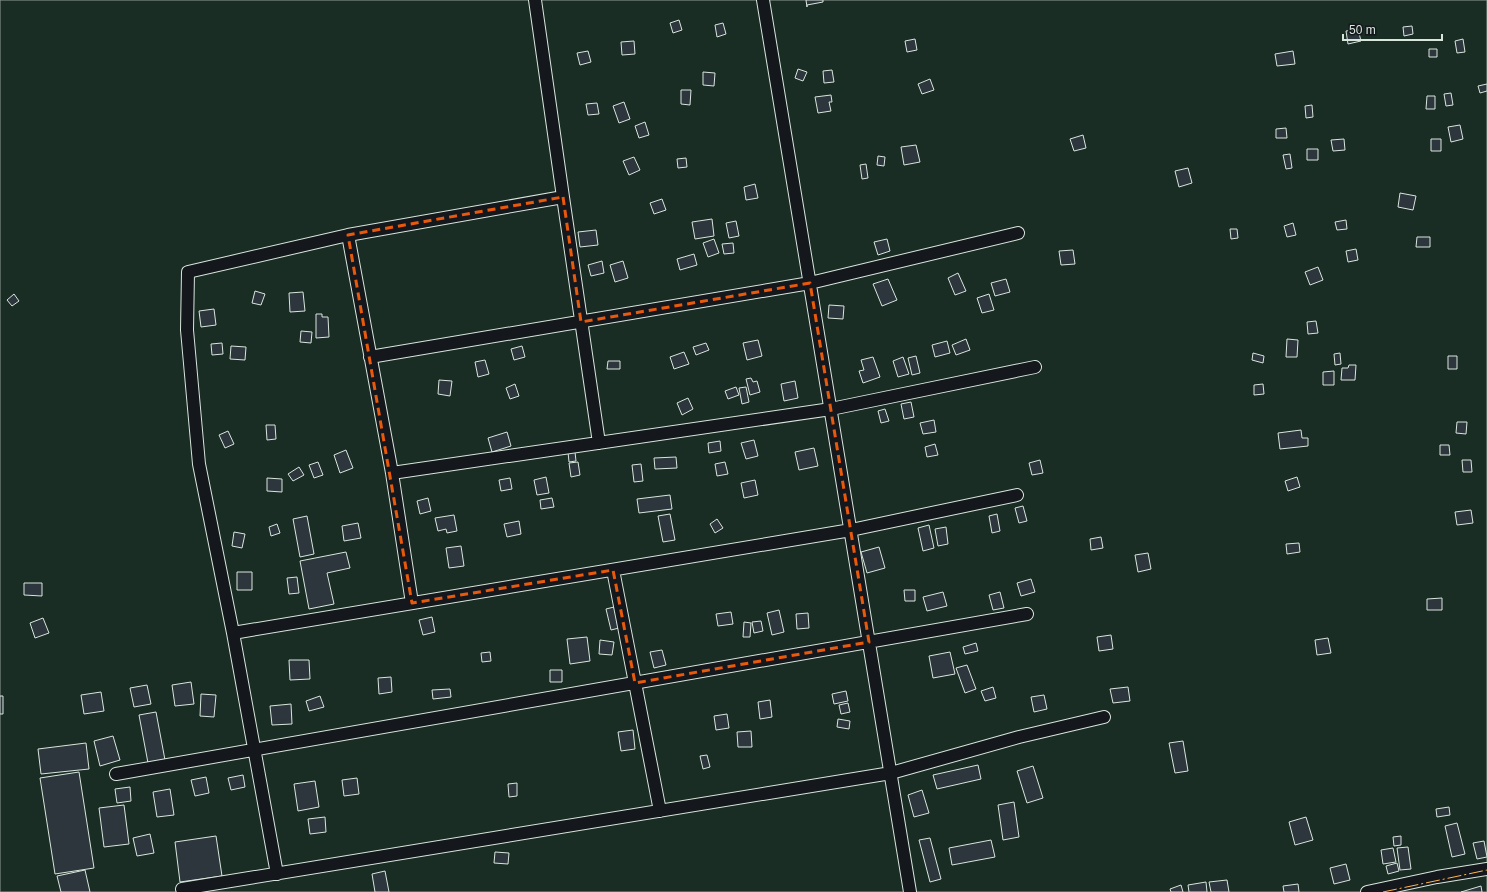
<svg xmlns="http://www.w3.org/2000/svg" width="1487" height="892" font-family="Helvetica,sans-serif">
<rect width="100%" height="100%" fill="#14181c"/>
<path fill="#1a2d24" stroke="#939e99" d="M0 0H1487V892H0Z"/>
<path fill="#2c363c" stroke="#d8e6dc" d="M806 0H823V2L807 5V7Z
M679 20 682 30 673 33 670 23Z
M723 23 726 34 717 37 715 25Z
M1412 26 1413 34 1404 36 1403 27Z
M1358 29 1361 41 1348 44 1346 31Z
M915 39 917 50 907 52 905 41Z
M1463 39 1465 52 1457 53 1455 41Z
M634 41 635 54 622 55 621 42Z
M1429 49H1437V57H1429Z
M588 51 591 62 580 65 577 53Z
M1293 51 1295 64 1277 66 1275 54Z
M798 69 807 72 803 81 795 78Z
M832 70 834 82 824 83 823 71Z
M703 72 715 73 714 86 703 85Z
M930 79 934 90 922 94 918 84Z
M1487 84V91L1480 93 1478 86Z
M681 90H691L690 105 681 104Z
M1451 93 1453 105 1446 106 1444 94Z
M831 95 832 102H829L831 111 818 113 815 97Z
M1427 96H1435V109H1426Z
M624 102 630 119 619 123 613 106Z
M597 103 599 114 588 115 586 104Z
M1312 105 1313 117 1306 118 1305 106Z
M645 122 649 135 639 138 635 126Z
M1460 125 1463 139 1451 142 1448 127Z
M1286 128 1287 138H1276V129Z
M1083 135 1086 148 1074 151 1070 139Z
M1344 139 1345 150 1333 151 1331 140Z
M1431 139H1441V151H1431Z
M916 145 920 162 904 165 901 147Z
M1307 149H1318V160H1307Z
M1290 154 1292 168 1286 169 1283 155Z
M878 156 885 157 884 166 877 165Z
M634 157 640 170 629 175 623 161Z
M686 158 687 167 678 168 677 159Z
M866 164 868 178 862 179 860 165Z
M1188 168 1192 183 1179 187 1175 171Z
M755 184 758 198 746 200 744 187Z
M1400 193 1416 196 1413 210 1398 207Z
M662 199 666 210 654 214 650 203Z
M712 219 714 236 695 239 692 222Z
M1346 220 1347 229 1337 230 1335 222Z
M736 221 739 236 729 238 726 223Z
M1293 223 1296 235 1287 237 1284 226Z
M1230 229H1237L1238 238 1231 239Z
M596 230 598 245 580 247 578 232Z
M1417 237H1430V247H1416Z
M714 239 719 253 708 257 703 243Z
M887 239 890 251 878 255 874 242Z
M733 243 734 253 724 254 722 244Z
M1356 249 1358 260 1348 262 1346 251Z
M1073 250 1075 264 1061 265 1059 251Z
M694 254 697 265 680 270 677 259Z
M602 261 604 273 591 276 588 265Z
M623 261 628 278 615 282 610 265Z
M1318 267 1323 280 1310 285 1305 272Z
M958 273 966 291 955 295 948 278Z
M888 279 897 300 882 306 873 284Z
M1006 279 1010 292 995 296 991 283Z
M255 291 265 294 261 305 252 303Z
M303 292 305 311 290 312 289 293Z
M14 294 19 301 12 306 7 300Z
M989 294 994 310 982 313 977 298Z
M829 305 844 306 843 319 828 318Z
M214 309 216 325 201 327 199 311Z
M316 314H322V317H328L329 337 316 338Z
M1316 321 1318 333 1308 334 1307 322Z
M301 331 312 332 311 343 300 342Z
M966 339 970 350 956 355 952 345Z
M1287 339 1298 340 1297 357H1286Z
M758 340 762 356 747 360 743 343Z
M947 341 950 353 935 357 932 345Z
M222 343 223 354 212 355 211 344Z
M706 343 709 350 696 355 693 347Z
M231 346 246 347 245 360 230 359Z
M522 346 525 357 514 360 511 349Z
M684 352 689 364 674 369 670 357Z
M1253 353 1264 356 1263 363 1252 360Z
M1340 353 1341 364 1335 365 1334 354Z
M916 356 920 373 912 375 908 358Z
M1448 356H1457V369H1448Z
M873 357 880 377 863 383 859 371 864 370 861 360Z
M903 357 909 374 898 377 893 361Z
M485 360 489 374 478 377 475 362Z
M608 361H620V369H607Z
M1349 365H1356L1355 380H1341L1342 368H1348Z
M1334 371V385H1323V372Z
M751 378 753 382 757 381 760 392 750 395 746 379Z
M439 380 452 381 450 396 438 394Z
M795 381 798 398 784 401 781 384Z
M515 384 519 396 510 399 506 388Z
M1263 384 1264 394 1254 395V385Z
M736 387 739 395 728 399 725 391Z
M746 387 749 402 742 404 739 388Z
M688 398 693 409 682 415 677 403Z
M911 402 914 417 904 419 901 404Z
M885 409 889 421 881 423 878 411Z
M934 420 936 432 923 434 920 423Z
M1457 422H1467L1466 434 1456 433Z
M266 425H275L276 439 267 440Z
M1301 430 1302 438H1308V446L1280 449 1278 433Z
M228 431 234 444 225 448 219 435Z
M507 432 511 446 492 452 488 438Z
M754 440 758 456 746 459 741 443Z
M720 441 721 451 709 453 708 443Z
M935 444 938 455 927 457 925 447Z
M1440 445H1449L1450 455H1440Z
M814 448 818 466 799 470 795 452Z
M346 450 353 468 340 473 334 455Z
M568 452H575L576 461 569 462Z
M676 457 677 468 655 469 654 458Z
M1040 460 1043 473 1032 475 1029 463Z
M1462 460H1471L1472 472H1463Z
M318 462 323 475 314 478 309 465Z
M578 462 580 475 571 477 569 463Z
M725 462 728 474 717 476 715 464Z
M641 464 643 481 634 482 632 465Z
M299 467 304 475 293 481 288 474Z
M546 477 549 493 537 495 534 480Z
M1297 477 1300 487 1288 491 1285 481Z
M267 478 282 479V492L267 491Z
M510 478 512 489 501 491 499 480Z
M755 480 758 495 744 498 741 483Z
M670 495 672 509 639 513 637 499Z
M428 498 431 511 420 514 417 501Z
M552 498 554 507 541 509 540 500Z
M1023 506 1027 521 1019 523 1015 508Z
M1471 510 1473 523 1457 525 1455 512Z
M670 514 675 540 663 542 658 516Z
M997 514 1000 531 992 533 989 516Z
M454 515 457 531 447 533 446 529 438 531 435 518Z
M307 516 314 554 300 557 293 519Z
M717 519 723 528 715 533 710 524Z
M519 521 521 534 507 537 504 524Z
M358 523 361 538 344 541 342 526Z
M277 524 280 533 271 536 269 527Z
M929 525 934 548 923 551 918 528Z
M946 527 948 544 938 546 935 529Z
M234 532 245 534 242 548 232 546Z
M1101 537 1103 548 1091 550 1090 539Z
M1299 543 1300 552 1287 554 1286 544Z
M461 546 464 566 449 568 446 548Z
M879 547 885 568 867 573 861 552Z
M346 552 350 568 327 573 334 604 309 609 300 561Z
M1148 553 1151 569 1138 572 1135 555Z
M237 572H252V590H237Z
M297 577 299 593 289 594 287 578Z
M1031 579 1035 592 1021 596 1017 583Z
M24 583H42V596L24 595Z
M904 590H915V601H905Z
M943 592 947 606 927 611 923 597Z
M1000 592 1004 608 993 610 989 595Z
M1442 598V610H1427V599Z
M614 607 619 628 611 630 606 609Z
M779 610 784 632 772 635 767 613Z
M731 612 733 624 718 626 716 614Z
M808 613 809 628 797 629 796 614Z
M432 617 435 632 423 635 419 620Z
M43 618 49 633 35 638 30 623Z
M761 621 763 631 754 633 752 622Z
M744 622 751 623 750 637H743Z
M1111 635 1113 649 1099 651 1097 637Z
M587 637 590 661 570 664 567 639Z
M1328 638 1331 653 1317 655 1315 640Z
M600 640 614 642 612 655 599 654Z
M976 643 978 651 965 654 963 647Z
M662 650 666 665 654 668 650 652Z
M490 652 491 661 482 662 481 653Z
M950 652 955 674 933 678 929 656Z
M289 660H309L310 679 290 680Z
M967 665 976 689 965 693 956 668Z
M550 670H562V682H550Z
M391 677 392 692 379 694 378 678Z
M191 682 194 704 175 706 172 685Z
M147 685 151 704 134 707 130 688Z
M993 687 996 698 985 701 981 691Z
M1128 687 1130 701 1113 703 1110 689Z
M450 689 451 697 433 699 432 690Z
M846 691 848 701 834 704 832 694Z
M101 692 104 711 84 714 81 695Z
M201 694 216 695 214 717 200 716Z
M1044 695 1047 709 1034 712 1031 697Z
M0 696H3V714H0Z
M320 696 324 707 309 711 306 701Z
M770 700 772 717 760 719 758 702Z
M848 703 850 712 841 714 839 705Z
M291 704 292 724 272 725 270 706Z
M156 712 165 760 148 763 139 715Z
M727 714 729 728 716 730 714 716Z
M838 719 850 721 849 729 837 727Z
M633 730 635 749 621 751 618 732Z
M751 731 752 747H738L737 732Z
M113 736 120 760 100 766 94 741Z
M1183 741 1188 771 1175 773 1169 743Z
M86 743 89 769 41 774 38 749Z
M707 755 710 767 703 769 700 756Z
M978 765 981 779 937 789 933 775Z
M1033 766 1043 798 1027 803 1017 771Z
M79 772 94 868 55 874 40 778Z
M243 775 245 787 231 790 228 778Z
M206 777 209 793 195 796 191 780Z
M357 778 359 794 344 796 342 780Z
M315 781 319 807 298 811 294 784Z
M517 783V796L509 797 508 784Z
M130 787 131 801 117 803 115 789Z
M170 789 174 815 157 817 153 792Z
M922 790 929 813 914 817 908 795Z
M1014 802 1019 837 1003 840 998 805Z
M124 805 129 844 104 847 99 808Z
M1449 807 1450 815 1437 817 1436 809Z
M325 817 326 832 310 834 308 819Z
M1306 817 1313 840 1295 845 1289 822Z
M1457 823 1465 854 1452 857 1445 826Z
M150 834 154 853 137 856 133 838Z
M216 836 222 876 180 882 175 842Z
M1401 836V845L1394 846 1393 837Z
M930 838 941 879 930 882 919 840Z
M991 840 995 857 952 865 949 848Z
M1484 841 1487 857 1477 859 1473 843Z
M1408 847 1411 869 1400 870 1397 848Z
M1393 848 1396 862 1383 864 1381 850Z
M495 852 509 853 508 864 494 863Z
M1397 863 1399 871 1388 874 1386 866Z
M1346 864 1350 880 1334 884 1330 868Z
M85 870 90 892H61L57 876Z
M385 871 389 892H375L372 874Z
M1227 880 1229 892H1211L1209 882Z
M1206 882 1207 892H1189L1188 885Z
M1298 884 1299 892H1284L1283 886Z
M1181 885 1183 892H1171L1170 889Z
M1481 886 1482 892H1461Z"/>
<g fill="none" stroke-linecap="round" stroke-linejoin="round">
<g stroke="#d8e6dc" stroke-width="14">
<path id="street" d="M535 0 563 197
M763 0 910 892
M348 235 563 197 599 443
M370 357 810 283 1018 233
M392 473 831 409 1035 367
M613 570 660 811
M233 633 851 530 1017 495
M116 774 1027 614
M277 874 233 633 199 464 187 330 188 272 348 235 392 473 412 603
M182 889 891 773 1019 737 1104 717
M1367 892 1437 877 1487 869"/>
</g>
<use href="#street" stroke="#14181c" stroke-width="12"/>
<path stroke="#ffb74d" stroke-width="1" stroke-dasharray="14 3 2 3" stroke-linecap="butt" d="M1383 892 1487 870"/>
</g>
<path fill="none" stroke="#e8590c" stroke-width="3" stroke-dasharray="8 5" stroke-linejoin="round" d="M563 197 581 322 810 283 869 642 635 683 613 570 412 603 348 235Z"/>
<path d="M1343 34v6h99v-6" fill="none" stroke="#d8e6dc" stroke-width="2"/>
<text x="1349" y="34" font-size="12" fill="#d8e6dc" stroke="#14181c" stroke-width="3" paint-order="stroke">50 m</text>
</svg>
